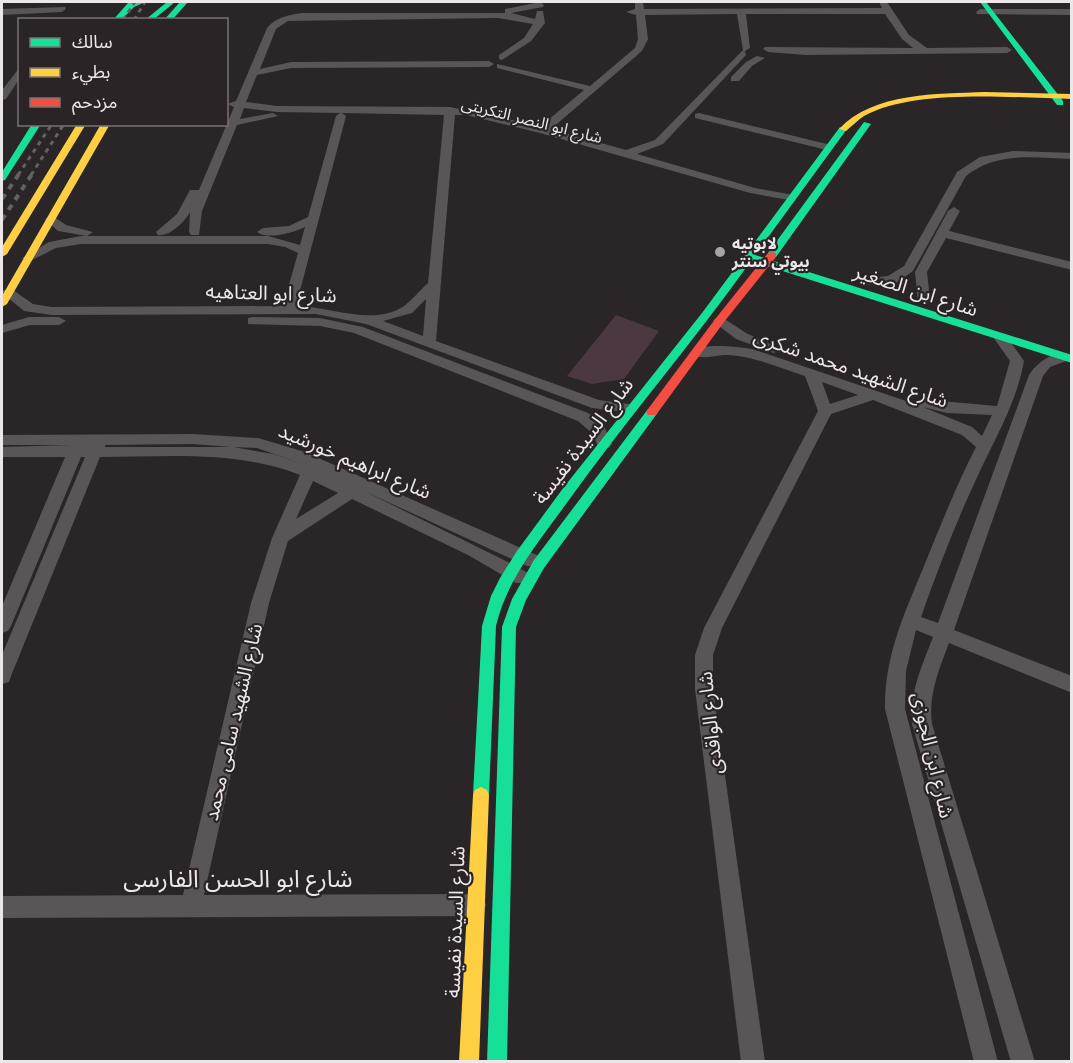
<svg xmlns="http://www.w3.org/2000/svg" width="1073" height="1063" font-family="'Space Grotesk','Noto Sans Arabic',sans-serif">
<rect width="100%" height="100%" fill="#2a2527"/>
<path fill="#4b3840" d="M616 315 659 331 624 379 592 384 567 376Z"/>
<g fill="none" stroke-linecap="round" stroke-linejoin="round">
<path fill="#585657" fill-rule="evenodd" d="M540 2 544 5 543 7 511 13 535 19 537 11H543L545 23 531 41 502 60 499 59V55L524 38 533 24 498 18 288 21 276 29 260 69 291 62 489 61 494 64 489 67 291 68 257 75 246 102 277 106 450 107 541 126 584 90 497 68V64L590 86 635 48 638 39 636 15 626 12 635 9V2H643L644 9 882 8 879 2H887L909 35 927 48 1007 47 1012 50 1007 53 806 55 768 52 763 49 765 47 913 48 902 39 885 14H746L750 48 745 51 746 55 663 144 637 154 755 188 793 195 795 197 789 200 750 193 540 133 466 115H455L436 341 599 400 636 405 638 408 636 411 631 413 592 408 366 324 316 314 52 315 24 311 2 293 3 290H13L33 304 52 307 283 306 298 253 285 247 268 244H81L56 248 28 262 22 258 49 242 81 236H268L300 245 305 227C293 233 267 240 257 232L263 228 289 226 308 217 336 116 340 113 277 112 244 108 240 119 273 113 278 116 237 125 202 211 199 235H191L189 232 190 212C185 222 169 237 158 235L156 232 177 214 190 190H199L234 107 227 104 236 101 267 28C276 17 288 15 302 13H505V9ZM737 14 743 50 655 140 626 150 551 129 642 51 648 39 645 15ZM342 113 444 115 428 283C420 290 412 300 404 306 373 327 330 306 296 306L346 116ZM426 299 423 336 383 321 412 313Z
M65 7 66 9 62 12 2 15V9Z
M980 9H1072V15L977 14 976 12Z
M757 56 765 58 752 66 739 81H731V77L746 62Z
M20 67V78L6 99 2 100V90Z
M699 113 831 145 832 147 827 150 695 118V114Z
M1013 151 1072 153V159C1035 158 996 151 966 176L913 271 896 283 861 285V279L888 276 904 266 957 172 980 157Z
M954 207 960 211 949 231 1072 262V270L946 238 927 272 930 300 928 303H918L915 272 948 211Z
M51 215 66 225 93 232 87 236 58 231 45 219Z
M720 316 746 333 781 349 774 353 736 339 715 323 713 320Z
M29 317H59L66 321 59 325H30L2 333V325Z
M253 317 320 318 363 327 588 413 604 426 612 444 609 448H599L592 433 578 421 354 333 320 326 248 324V318Z
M1000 333 1005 334 1024 361C1016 406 992 443 974 484 954 527 937 572 921 617L938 623 1029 375C1037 363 1053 350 1069 354V360L1050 367 1043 376 954 630 1072 676V693L949 643C939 670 928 695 932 724L1035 1062H1011L912 724C909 693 922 666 933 637L916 630 906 671 905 709 998 1062H974L885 709C884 655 906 610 926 561 942 522 957 484 976 447L962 435 873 400 831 414 722 628 713 655V689L765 1062H741L695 689V655L704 628 818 411 805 376C780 368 754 356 727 355 716 354 699 362 691 353 701 342 737 347 752 349L918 405V399L997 406 1010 361 993 337ZM822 382 858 395 830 404ZM923 407 947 413 992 415 982 436 972 427Z
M193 434 258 438 305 452 539 556 541 561 539 566H527L366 492 512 564 528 573 531 578 528 583H516L468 555 352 499 288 541 269 603 204 895 475 894 483 897 486 905 483 913 475 916 2 918V896L183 895 251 603 272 538 300 475C236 450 168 457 100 457L11 676 9 682 2 684V655L85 457H81L11 626 8 631 2 633V606L65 457H2V447L71 445H2V435ZM193 444 231 447H105V445ZM233 447 257 448 305 465 273 454ZM313 481 338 493 296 519Z"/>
<path fill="#16e098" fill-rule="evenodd" d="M135 2H145L134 7 121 20H113L128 3Z
M167 2H175L153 20H145Z
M180 2H188L172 20H164Z
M980 2H986L1063 101V105H1057Z
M864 122 871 124 776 257H768V253Z
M32 124H41L5 180 2 181V172Z
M840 127 847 129 755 255 1072 355V363L751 261C692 344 625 421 566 504 538 543 507 579 496 626L489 795 487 800 481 803 475 800 473 795 482 626 491 596 500 578 517 551 564 487 702 313Z
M652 408 658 412 656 415 544 568 526 600 516 627 507 1062H487L502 627 512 599 534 560 648 409Z"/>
<path fill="#ffcf43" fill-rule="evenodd" d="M985 92 1072 94V99C1015 98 914 88 864 116 858 120 852 126 846 131L839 129C874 92 937 94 985 92Z
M77 124H86L7 254 2 257V247Z
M101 124H110L7 304 2 307V296Z
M481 787 487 790 489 795 479 1062H459L473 795 475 790Z"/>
<path fill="#f24e42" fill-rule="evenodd" d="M772 252 776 253V257L724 322 656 415H648L646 412 648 409 716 318 768 253Z"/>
<path stroke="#656163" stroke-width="3" stroke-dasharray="4.5 4.5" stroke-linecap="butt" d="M123 20 135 2
M134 20 145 2
M18 175 52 124
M31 175 64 124"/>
<path stroke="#656163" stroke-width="4" stroke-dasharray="6 6" stroke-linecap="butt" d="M2 199 19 174
M2 220 32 174"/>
</g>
<circle fill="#a8a3a5" stroke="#2b2427" stroke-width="2" cx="720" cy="252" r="6"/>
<g text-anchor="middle" stroke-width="4.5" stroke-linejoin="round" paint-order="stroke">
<g font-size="16" fill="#ece7e9" stroke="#2b2427">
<text transform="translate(532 120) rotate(14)" y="6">شارع ابو النصر التكريتى</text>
</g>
<g font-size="16" font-weight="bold" fill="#ece7e9" stroke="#2b2427" text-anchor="start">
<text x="732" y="249">لابوتيه<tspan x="732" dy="18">بيوتي سنتر</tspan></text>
</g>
<g font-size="20" fill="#ece7e9" stroke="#2b2427">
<text transform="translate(916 290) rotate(18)" y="7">شارع ابن الصغير</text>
<text transform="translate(271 293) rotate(2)" y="7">شارع ابو العتاهيه</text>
<text transform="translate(851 368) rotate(19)" y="7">شارع الشهيد محمد شكرى</text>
<text transform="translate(583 441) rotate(-53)" y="7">شارع السيدة نفيسة</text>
<text transform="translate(355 461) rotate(23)" y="7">شارع ابراهيم خورشيد</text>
<text transform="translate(233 722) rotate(-77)" y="7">شارع الشهيد سامى محمد</text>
<text transform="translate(710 723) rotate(-96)" y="7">شارع الواقدى</text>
<text transform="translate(933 755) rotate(77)" y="7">شارع ابن الجوزى</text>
<text transform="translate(455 922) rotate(-88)" y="7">شارع السيدة نفيسة</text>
</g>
<g font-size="24" fill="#ece7e9" stroke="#2b2427">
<text x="238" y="887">شارع ابو الحسن الفارسى</text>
</g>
</g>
<rect width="1073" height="1063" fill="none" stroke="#ece7e9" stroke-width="6"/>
<rect x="18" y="18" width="210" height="108" fill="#2b2427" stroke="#787275" stroke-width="1.5"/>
<rect x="30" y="38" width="30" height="9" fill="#16e098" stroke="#787275" stroke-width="1.5"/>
<text x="72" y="48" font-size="18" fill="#ece7e9">سالك</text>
<rect x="30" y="68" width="30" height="9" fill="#ffcf43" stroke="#787275" stroke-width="1.5"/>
<text x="72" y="78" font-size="18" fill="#ece7e9">بطيء</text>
<rect x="30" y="98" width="30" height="9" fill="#f24e42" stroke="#787275" stroke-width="1.5"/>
<text x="72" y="108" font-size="18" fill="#ece7e9">مزدحم</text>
</svg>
